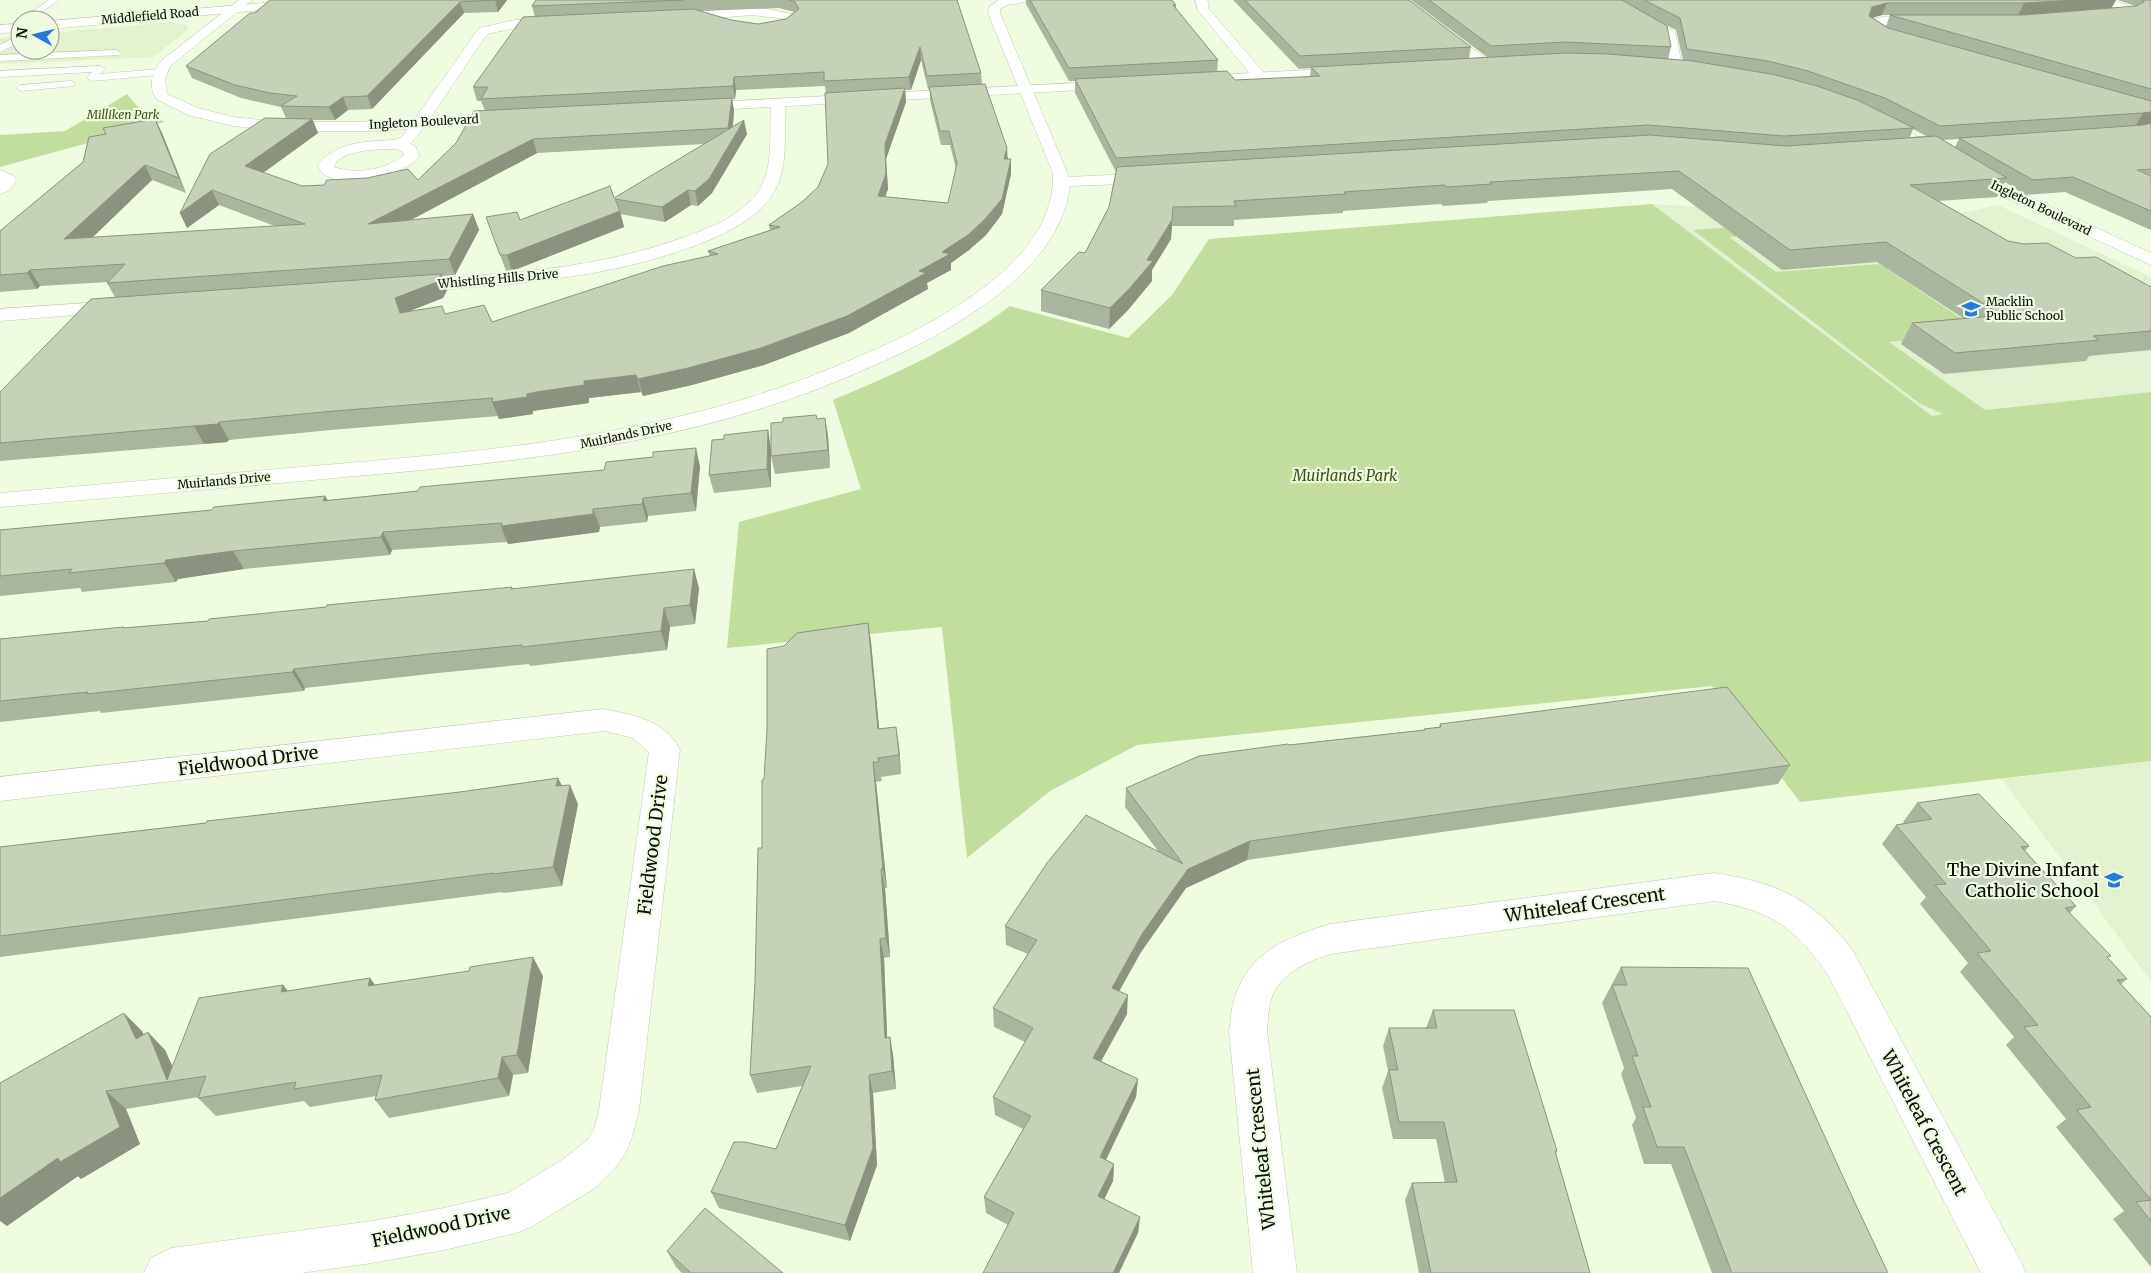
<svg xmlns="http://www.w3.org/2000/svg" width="2151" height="1273" font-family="Merriweather,serif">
<rect width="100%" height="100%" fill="#effce0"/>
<path fill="#e2f2cf" d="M169 22 186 25 189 29 153 57 0 64V38L20 36V50H50V33Z
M1652 204 1924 221 1998 205 2151 277V392L1932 416Z
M2151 761V981L2002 779Z"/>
<path fill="#c2de9d" d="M127 94 139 108 165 122 0 167V135L65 131Z
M1652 204 1932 416 1943 414 1919 403 1693 230 1853 218 1846 228 1729 237 1776 272 1880 264 1977 329 1969 335 1889 342 1985 410 2151 392V761L1800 802 1712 686 1137 745 1050 791 967 858 942 627 727 648 739 522 861 489 833 400C895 374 956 347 1010 306L1128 338 1172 295 1209 239Z"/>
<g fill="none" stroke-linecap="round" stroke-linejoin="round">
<g stroke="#bfcbb0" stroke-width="1">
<path id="service" d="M49 0H59L30 20H20Z
M20 35V42L0 52V45Z
M116 50 121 53 119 55 0 61V55Z
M100 66 105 69 100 74 159 69 164 72 159 75 92 81 87 78 92 72 0 77V71Z
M71 81 74 82V86L21 91 16 88 21 85Z"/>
</g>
<g stroke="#bfcbb0" stroke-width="1">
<path id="minor" d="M999 0H1027L1025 2 1007 5 1000 9V13L1069 177 1151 173 1157 175 1159 178 1157 181 1151 183 1070 186C1062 248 1007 292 958 322 927 342 893 357 859 372 694 444 521 462 345 477 230 488 115 497 0 507V493C116 483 232 473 348 463 521 448 685 431 846 362 887 345 928 326 965 301 1009 271 1055 230 1053 173L988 13 990 6Z
M1195 0H1207L1209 3 1208 8 1265 74 1267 77 1265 80H1255L1198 10Z
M1395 0H1408L1493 64 1492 67H1482Z
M1602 0H1616L1675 32 1682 65 1681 68H1671L1670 65 1665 37Z
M2096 0H2113L2134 8 2136 13 2130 16 2098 17 2096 15 2098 13 2120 10 2098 2Z
M736 9H768L796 15 799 20C791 29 773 36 761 33L759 30 761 27 776 25 786 19 752 15 677 21 671 17 677 13Z
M1882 17H1924L1930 21 1924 25 1878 26 1901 35 1903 38 1897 42 1868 31 1866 28 1868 21Z
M554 18 558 19 560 22 558 25 515 28 487 34 425 126 410 144 415 146 420 156C405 177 324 194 318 165 332 146 356 142 379 141 387 140 394 141 402 137L479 28 515 20ZM397 149 403 152 404 155C385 170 357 175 334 167 339 149 381 149 397 149Z
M778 99 785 103C784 131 789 167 774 192 758 219 725 234 697 245 604 280 505 285 407 292L400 290 398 286 400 282 407 280C502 274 597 270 687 236 713 227 745 213 760 189 774 165 769 130 771 103Z
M0 170 14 176 16 179C14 187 8 192 0 194Z
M117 301 124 303 127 307 124 311 0 321V309Z
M604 709C635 716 663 719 680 749L639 1110 631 1140 625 1154 615 1168 595 1188 531 1227 516 1233 444 1250 372 1263 301 1273H144L151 1258 171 1248 372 1221 444 1208 508 1193 565 1158 587 1140 594 1130 599 1110 649 752 633 738 604 731 0 801V777Z
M1715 873C1778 883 1814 899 1853 951L2019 1258 2026 1273H1981L1827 973C1794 927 1771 911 1715 901L1330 954C1307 961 1278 975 1271 1000 1268 1010 1268 1021 1267 1031L1297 1273H1253L1229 1031C1231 1021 1231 1010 1234 1000 1249 951 1286 938 1330 924Z"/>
</g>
<g stroke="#bfcbb0" stroke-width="1">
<path id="tertiary" d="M239 0H252L170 66 165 80 167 94 198 108 233 117 279 122H378L506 114 511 115 513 118 511 121 506 122 378 131H279L233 126 188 115 156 99C148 85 152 73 161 61Z
M1348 68 1353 69 1355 72 1353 75 1196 84 1189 80 1196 76Z
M1113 81 1120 85 1118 88 697 111 690 107 697 103Z
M1877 114 2016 191 2151 253V265L2004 197 1872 121 1870 118 1872 115Z"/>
</g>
<g stroke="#bfcbb0" stroke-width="1">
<path id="secondary" d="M300 0H346L340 3 50 29V21Z
M20 24V32L0 33V25Z"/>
</g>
<use href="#service" fill="#fff" fill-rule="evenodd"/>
<use href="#minor" fill="#fff" fill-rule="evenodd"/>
<use href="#tertiary" fill="#fff" fill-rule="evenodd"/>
<use href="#secondary" fill="#fff" fill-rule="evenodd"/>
</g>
<path fill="#aab59d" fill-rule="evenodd" d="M270 0H507L498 12 464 13 372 109 348 110 335 120H313L318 133 263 173 302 186 418 180 456 143 485 111 481 101H477L473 87 535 17 532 6 536 0H957L981 73 982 84 1008 159H1011V174L1002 214 986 235 969 250 951 263V270L927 283 928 289 849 333 764 365 692 385 643 396 641 392 589 398V403L542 409 533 411V414L499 419 498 416 331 430 229 440 227 442 204 444 0 461V392L115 297 107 283 108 282 40 286 37 289 0 292V231L83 162 106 134 155 119 162 133 186 193 152 180 92 238 275 226 219 205 187 228 180 213 286 118 281 107 241 98 192 78 186 66ZM779 8 794 12 786 19 758 24 731 20 701 11ZM921 60 928 89H930V100L941 145H950L956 169 948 203 885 197 888 189 886 159 906 102 905 90H911ZM825 86 826 93 828 164 818 187 802 202 769 225 770 230 708 251 710 256 492 322 445 314 407 312 443 298 447 290 442 276 455 275 479 230 473 214 411 220 537 153 704 144 614 198 520 220 486 217 506 271H512L624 227 620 214 665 222 691 205 698 206 712 193 747 134 733 127 734 111 732 99H735L736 90Z
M1026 0H1172L1176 5V9L1218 60 1217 72 1235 80 1310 77 1311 68 1299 69 1233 0H1409L1471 47 1469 58 1487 57 1411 0H2116L2111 8 2135 6 2118 0H2151V230L2065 192 2025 195 2005 182 1997 197 1938 201 2008 241 2076 258 2151 287V350L2089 356 2086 361 1944 374 1901 344 1912 323 1963 318 1877 262 1782 270 1672 189 1488 201 1487 203 1443 206 1441 204 1343 211V213L1234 220V226H1172L1171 239 1152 270V281L1128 310 1109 329 1041 311V290L1085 253 1109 207 1116 172 1075 93V81H1069L1026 4ZM1882 15H1959H1890L1886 26 1873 18ZM1656 20 1676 30 1683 60 1668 59 1671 47ZM1913 129 1926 136 1910 137ZM1959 139 1955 147 1943 140Z
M825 418 828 436 830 468 775 474 771 456 817 419Z
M768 430 771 487 714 493 709 475 724 439Z
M700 466 696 511 648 516 647 522 600 527 599 532 508 544 507 542 392 550 390 555 244 569 178 579 176 582 82 592 80 588 0 596V530L212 510 325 496 328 500Z
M512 587 513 589 699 588 695 624 670 627 667 650 530 666 529 664 438 673 305 688 304 691 101 713 100 711 0 722V639L208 621Z
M868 623 871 642 879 729 899 746 901 774 881 777 882 781 876 782 887 888H885L890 957 884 958 887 1037H890L893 1055 896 1089 873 1093 877 1165 850 1241 719 1208 711 1192 776 1149 802 1086 757 1093 750 1075 762 848 784 646Z
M1440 724 1790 765 1778 784 1247 860 1186 888 1141 952 1119 991 1127 1014 1101 1061 1138 1079 1136 1097 1106 1160 1114 1164 1113 1181 1104 1199 1140 1217 1138 1233 1008 1225 986 1213 984 1197 1023 1129 995 1115 993 1097 1025 1042 994 1027 993 1008 1028 954 1006 945 1005 926 1158 851 1125 807 1126 788 1289 745 1423 730 1424 729 1439 727Z
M558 778 562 786 578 804 562 886 503 893 502 892 0 957V847L206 823 460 792Z
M1917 803 2029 846 2025 851 2076 906 2070 913 2108 959 2127 979 2121 984 2151 1017V1267L2113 1219 2124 1211 2056 1127 2066 1119 2006 1045 2014 1037 1960 972 1968 963 1920 904 1926 897 1882 844 1896 825 1905 823 1903 822Z
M1621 967 1855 1203 1888 1273H1712L1671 1164H1644L1632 1125 1636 1118 1621 1074 1624 1068 1602 1003Z
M543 976 528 1073 513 1075 509 1096 389 1118 375 1100 376 1096 310 1107 304 1101 216 1116 198 1098 199 1097 126 1109 140 1144 81 1179 78 1176 7 1226 142 1031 143 1034 165 1050 173 1067 283 985 287 991 370 978 375 985Z
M1433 1010 1557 1151 1556 1154 1590 1273H1419L1405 1200 1412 1183H1445L1436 1139H1393L1382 1088 1388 1071 1383 1046 1389 1028H1426Z
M667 1251 783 1273H682L676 1267Z"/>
<path fill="#8b9380" d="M495 0H507L498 12Z
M2075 0H2116L2111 9 2018 15 2024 3Z
M460 2 464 13 372 109 367 96Z
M1887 3 1882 15 1867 19 1872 7Z
M920 47 921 60 911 90 909 77Z
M734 77 736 90 735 99 733 86Z
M905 88 906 102 886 159 888 189 880 211 878 196 885 144Z
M343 97 348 110 335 120 329 107Z
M732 98 734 111 731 142 744 120 747 134 712 193 698 206 695 191 731 142 728 128Z
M2151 112V124L2135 127 2143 113Z
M155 119 162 133 186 193 179 178Z
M312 119 318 133 252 181 245 166Z
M533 139 537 153 375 239 368 224Z
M1007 148 1008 162 1004 159Z
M1011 159V174L1002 214 986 235 969 250 951 263V270L927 283 928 289 849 333 764 365 692 385 643 396 638 379 919 271 942 252Z
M145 165 152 180 74 255 64 239Z
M212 190 219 205 187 228 180 213Z
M688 190 691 205 665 222 662 207Z
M1173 207 1171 239 1152 270V281L1128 310 1109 329 1110 308 1147 260Z
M620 211 624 227 512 271 507 255Z
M473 214 479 230 455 275 449 259Z
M30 270 40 286 37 289 27 273Z
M441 274 447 290 443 298 402 314 400 313 395 298Z
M636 375 641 392 589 398V403L533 411V414L499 419 492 402 584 381Z
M825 418 828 436 830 468 828 450Z
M219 422 229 440 227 442 204 444 194 426Z
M768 430 771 448V487L767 469Z
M696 448 700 466 696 511 691 493Z
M325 496 335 514 323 501Z
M643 498 648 516 647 522 642 504Z
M593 509 600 527 599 532 508 544 501 526Z
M383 532 392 550 390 555 381 537Z
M233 551 244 569 178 579 176 582 164 563 166 560Z
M694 569 699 588 695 624 690 605Z
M664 608 670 627 667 650 661 631Z
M868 623 871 642 881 748 878 729Z
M294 669 305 688 304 691 292 672Z
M896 727 899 746 901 774 899 755Z
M873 762 876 782 887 888 883 869Z
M558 778 567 797 556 786Z
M570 785 578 804 562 886 553 867Z
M1250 841 1247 860 1186 888 1141 952 1111 1006 1112 988 1142 934 1188 869Z
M881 869 885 888 890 957 886 938Z
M880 939 884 958 888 1056 885 1038Z
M533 957 543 976 528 1073 517 1055Z
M370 978 383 997 368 986Z
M283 985 298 1003 281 992Z
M1128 995 1127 1014 1093 1076V1058Z
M124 1013 142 1031 154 1057 136 1039Z
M148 1032 165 1050 178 1080H167Z
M890 1037 893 1055 896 1089 892 1071Z
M502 1057 513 1075 509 1096 498 1078Z
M869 1075 873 1093 877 1165 850 1241 845 1225Z
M1138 1079 1136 1097 1099 1174 1100 1157Z
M106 1091 126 1109 140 1144 81 1179 78 1176 7 1226 0 1221V1198L58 1158Z
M1114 1164 1113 1181 1098 1212V1196Z
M1140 1217 1138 1233 1119 1273H1113Z"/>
<path fill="#c6d2b7" stroke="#8b9380" d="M270 0H495L460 2 367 96 343 97 329 107 281 106 297 96 270 93 235 85 186 66 250 13H255Z
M536 0H683L532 6Z
M789 0H957L981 73 927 76 920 47 909 77 824 81V72L734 77 733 86 481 99 488 87H473L523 17 693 9 731 20 758 24 786 19 799 9 795 2Z
M1030 0H1172L1176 5H1173L1218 60 1069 68Z
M1245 0H1409L1471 47 1300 56Z
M1429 0H1622L1667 26 1671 47 1566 42 1491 46Z
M1644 0H2075L2024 3H1887L1872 7 1869 16 1888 28 2151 101V112L2143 113 1940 126 1885 98 1808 71 1768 61 1687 49 1680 18Z
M2143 0H2151V89L1890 15H2024L2136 6 2144 2Z
M1566 53 1608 54 1693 61 1776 75 1817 86 1857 100 1914 128 1784 136 1648 125 1116 158 1075 79 1227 71 1235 80 1320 76 1311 67Z
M985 84 1007 148 1004 159H1011L1002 199 985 219 968 235 942 252 950 254 919 271 926 273 847 316 761 348 688 368 638 379 636 375 584 381V385L536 392 527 394V397L492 402 493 398 323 412 219 422 218 424 194 426 0 443V392L91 299 441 274 437 282 395 298 400 313 442 306 445 314 484 305 492 322 663 266 718 254 708 251 780 227 769 225 802 202 818 187 828 164 825 93 905 88 885 144 886 174 878 196 948 203 957 163 949 131H940L929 87Z
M732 98 728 128 533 139 368 224 473 214 449 259 107 283 125 264 30 270 27 273 0 275V231L83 162 89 137 106 134 103 128 155 119 179 178 145 165 64 239 305 224 212 190 180 213 210 154 265 118 312 119 245 166 302 186 324 185 327 180 367 178 408 169 418 180 456 143 474 111Z
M744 120 709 179 695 191 688 190 662 207 615 199 620 211 507 255H500L486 217 517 212 520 220 610 186 614 198Z
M2151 123V169L2137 170 2151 176V211L2073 177 2033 180 1959 138 2143 125Z
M1650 135 1786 146 1936 136 2007 178 1910 185 2008 241 2024 244 2047 243 2076 258 2096 257 2151 287V331L2093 336 2099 340 1955 353 1912 323 1993 316 1986 311 1994 310 1886 242 1790 250 1679 171 1490 182 1491 184 1447 187 1445 185 1344 192 1346 194 1234 201 1236 206 1173 207 1172 220 1147 260 1153 261 1129 289 1110 308 1041 290 1079 252 1085 253 1109 207 1117 167Z
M816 415 817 419 825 418 828 450 771 456V423L783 422V418Z
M768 430 767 469 709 475 712 440 724 439V435Z
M696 448 691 493 643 498 642 504 593 509V514L501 526 502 523 383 532 381 537 233 551 166 560 164 563 69 573 72 569 0 576V530L212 510 214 507 325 496 323 501 418 491 420 487 604 470 606 462 653 457V452Z
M694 569 690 605 664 608 661 631 522 647V645L429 654 294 669 292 672 86 694 88 692 0 701V639L124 627 123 628 208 621 209 619 326 607 327 605 512 587 511 589Z
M868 623 878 729 896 727 899 755 878 758 879 762H873L883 869H881L886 938 880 939 885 1038 890 1037 892 1071 869 1075 873 1148 845 1225 711 1192 734 1142H745L776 1149 811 1066 750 1075 755 982 758 848H762V780L764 779 767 729V649L784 646 797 633Z
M1727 687 1790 765 1250 841 1188 869 1142 934 1112 988 1128 995 1093 1058 1138 1079 1100 1157 1114 1164 1098 1196 1140 1217 1113 1273H983L1014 1213 984 1197 1031 1116 993 1097 1033 1028 993 1008 1037 940 1005 926 1047 863 1086 815 1183 864 1126 788 1199 756 1288 744 1289 745 1425 730 1424 729 1441 727 1440 724Z
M558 778 556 786 570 785 553 867 493 874V873L0 936V847L206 823 207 821 460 792Z
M1979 794 2029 846 2021 847 2076 906 2065 908 2111 956 2107 957 2127 979 2117 980 2151 1017V1221L2136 1202 2151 1200 2077 1110 2091 1107 2024 1027 2038 1025 1977 953 1991 951 1935 885 1946 884 1896 825 1932 819 1917 803Z
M533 957 517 1055 502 1057 498 1078 375 1100 382 1075 294 1089 296 1082 198 1098 206 1076 106 1091 120 1127 60 1162 58 1158 0 1198V1083L124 1013 136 1039 148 1032 167 1080 199 998 283 985 281 992 370 978 368 986 469 971 470 967Z
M1621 967 1748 968 1855 1203 1888 1273H1732L1684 1147H1657L1643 1107H1651L1632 1056H1638L1612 985H1627Z
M1433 1010H1514L1557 1151H1555L1590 1273H1431L1412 1183 1457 1182 1444 1122H1399L1389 1070H1398L1389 1028H1437Z
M705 1208 783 1273H691L667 1251Z"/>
<defs>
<g id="school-bare" transform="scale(1.5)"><path d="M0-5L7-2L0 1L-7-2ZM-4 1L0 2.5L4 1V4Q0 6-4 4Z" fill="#227be5" stroke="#effce0" stroke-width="2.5" paint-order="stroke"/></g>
</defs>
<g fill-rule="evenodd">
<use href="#school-bare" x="1971" y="309"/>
<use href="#school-bare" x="2114" y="880"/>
</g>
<g text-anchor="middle" stroke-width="4.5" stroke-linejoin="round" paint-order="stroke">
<g font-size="12" fill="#090d05" stroke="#effce0">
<text transform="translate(150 16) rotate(-5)" y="4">Middlefield Road</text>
<text transform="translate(424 122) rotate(-3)" y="4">Ingleton Boulevard</text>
<text transform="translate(2041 208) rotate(26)" y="4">Ingleton Boulevard</text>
<text transform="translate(498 279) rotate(-5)" y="4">Whistling Hills Drive</text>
<text transform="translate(626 435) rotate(-12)" y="4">Muirlands Drive</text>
<text transform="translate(224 481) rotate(-5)" y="4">Muirlands Drive</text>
</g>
<g font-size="12" font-style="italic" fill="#3a5110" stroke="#effce0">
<text x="123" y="119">Milliken Park</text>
</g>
<g font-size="12" fill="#090d05" stroke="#effce0" text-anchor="start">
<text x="1986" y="306">Macklin<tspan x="1986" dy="14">Public School</tspan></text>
</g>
<g font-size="15" font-style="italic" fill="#3a5110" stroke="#effce0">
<text x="1345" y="481">Muirlands Park</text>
</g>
<g font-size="18" fill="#090d05" stroke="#effce0">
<text transform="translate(248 761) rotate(-7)" y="6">Fieldwood Drive</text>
<text transform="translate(653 845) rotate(-83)" y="6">Fieldwood Drive</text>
<text transform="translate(1585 905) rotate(-8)" y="6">Whiteleaf Crescent</text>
<text transform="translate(1924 1123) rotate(62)" y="6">Whiteleaf Crescent</text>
<text transform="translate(1261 1149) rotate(-96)" y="6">Whiteleaf Crescent</text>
<text transform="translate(441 1227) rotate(-12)" y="6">Fieldwood Drive</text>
</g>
<g font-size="18" fill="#090d05" stroke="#effce0" text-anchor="end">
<text x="2099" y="876">The Divine Infant<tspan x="2099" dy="21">Catholic School</tspan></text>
</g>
</g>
<g transform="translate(35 35) rotate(278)"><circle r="24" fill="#effce0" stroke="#939c88"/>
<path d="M0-4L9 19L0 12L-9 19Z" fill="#227be5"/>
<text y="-8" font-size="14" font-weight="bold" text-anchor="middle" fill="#090d05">N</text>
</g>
</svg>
